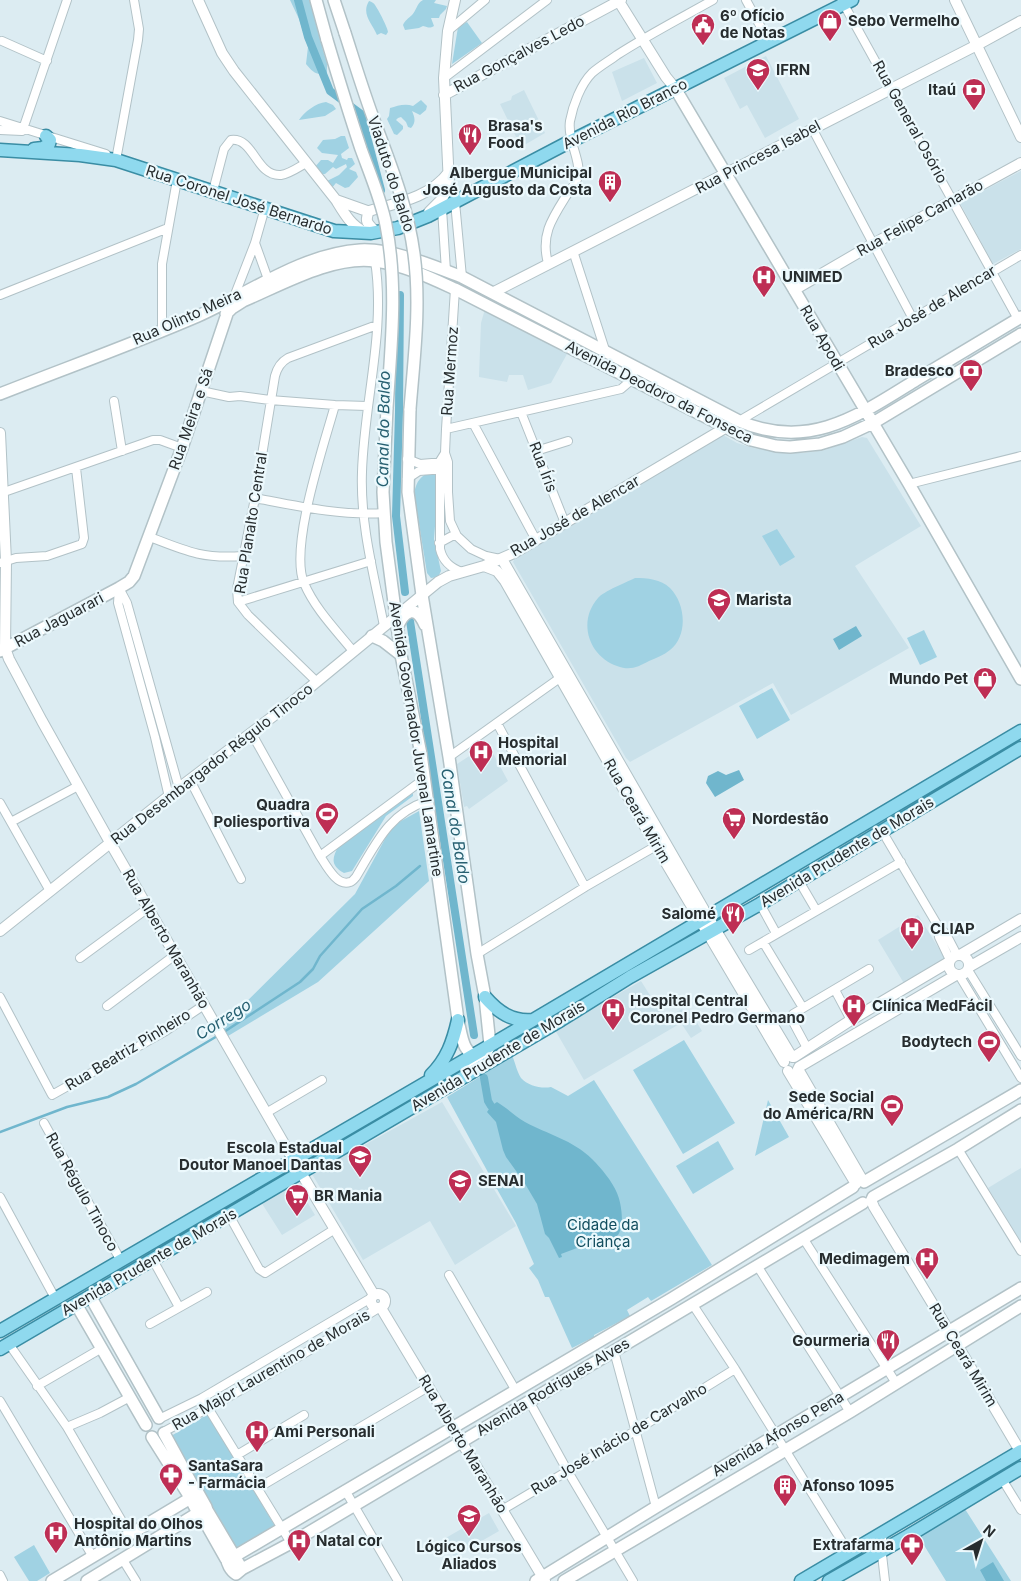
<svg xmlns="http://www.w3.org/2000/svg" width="1021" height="1581" font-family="Inter,sans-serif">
<rect width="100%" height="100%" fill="#dcecf2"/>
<path fill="#cae1ea" d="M766 56 799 119 765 138 747 105 740 109 724 78Z
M644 58 657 83 622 101 612 72Z
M524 90 545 133 521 147 500 104 511 100 512 96Z
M1021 171V249L993 264 960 203Z
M485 309 567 354 551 383 528 390 523 375H509L507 382 479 377 481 323Z
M723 435 737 443 753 448 783 453H803L825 450 862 437 867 438 921 526 855 566 909 648 791 715 773 683 630 762 626 758 513 562 516 556Z
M488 744 508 781 469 809 467 806 464 807 457 764Z
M918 915 946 960 905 985 878 940Z
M641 981 665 1019 682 1009 688 1019 693 1016 702 1031 691 1038 681 1023 584 1080 555 1030Z
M442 1102 516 1226 455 1265 430 1221 363 1260 312 1174Z
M1021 1168V1243L988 1188Z
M295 1182 315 1215 282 1235 261 1202Z
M489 1513 499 1531 454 1557 444 1539Z"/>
<path fill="#a0d2e3" d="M290 0H313L322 38V47L327 63V73C316 76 313 72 306 64L308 47 299 19Z
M423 0H436L434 3 447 6 446 9 440 15 439 18H431L434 26C429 29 428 27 423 26L419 28 405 30 403 25C405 20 408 19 412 15 417 10 416 4 423 0Z
M369 1C372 2 374 3 375 5 378 9 388 28 388 32L386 35 381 33 377 35C372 23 361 14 369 1Z
M467 22 482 43 452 64 458 27Z
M421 100 427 106 426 110 420 115 412 111C415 118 416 122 411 128L408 127 406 122 401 117 398 118 396 120 403 126V129L397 135 394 134 387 119 389 116 390 108C397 106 405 103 413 106Z
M326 102 333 105 336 109 325 116 299 120C304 112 316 103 326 102Z
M341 136H345L349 148 341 154 342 158 347 160 348 158H352L355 164 349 169 356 172 358 177 349 187 345 188 336 183 331 189 325 182 339 175 347 167 346 164 336 169 333 167 325 174H320L314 168 321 160H328L333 163 338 155 322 153 317 148 323 140 335 139Z
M433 472 439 476 434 539 441 571 438 577 431 578 427 573 414 493C417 481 420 475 433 472Z
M777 529 795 557 780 566 762 536Z
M635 578C647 578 661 579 670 588 686 604 688 636 670 650 664 655 656 658 649 661 638 667 630 671 617 666 589 656 577 622 598 598 604 591 625 583 635 578Z
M924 630 937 657 920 665 907 638Z
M772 688 790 720 757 739 739 706Z
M413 793V796L386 816 352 871 344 873C330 865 332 858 339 845Z
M419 811 429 881 318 982 228 1036 222 1026 355 894 392 826Z
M684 1040 735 1123 683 1154 633 1070Z
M512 1055C515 1062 517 1072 521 1078 528 1086 542 1089 551 1087L568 1096 594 1080 712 1265 651 1301 648 1297 627 1310 630 1316 594 1335V1337L572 1348 549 1297H545L538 1280 529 1268 534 1264 516 1223 497 1189 493 1188 490 1176 447 1097 481 1076 479 1072Z
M768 1100 789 1137 755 1156Z
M718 1141 734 1169 693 1194 676 1166Z
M208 1414 275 1526 237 1548 171 1436Z
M965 1509 1011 1581H946L919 1537Z
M34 1545 50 1573 37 1581H29L14 1557Z"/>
<path fill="#70b6cd" d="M856 626 862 636 839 650 833 639Z
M739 770 744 780 715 797 706 783 708 776 718 771 726 775Z
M497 1102C507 1108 515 1116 525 1122 547 1134 573 1140 592 1159 601 1168 612 1181 617 1193 623 1207 628 1244 603 1242 600 1242 595 1239 593 1238L577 1248 561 1254 562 1257 559 1258 549 1238 545 1234 537 1204 524 1182 506 1157 503 1150 496 1122 487 1112 491 1106Z
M993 1562 1004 1581H986L980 1570Z"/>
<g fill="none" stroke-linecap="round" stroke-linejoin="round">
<path stroke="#70b6cd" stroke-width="2.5" d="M224 1032 300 982 313 969 320 956 362 909 396 886 420 866
M0 1132 67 1107 108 1097 136 1084 219 1035"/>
<path stroke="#70b6cd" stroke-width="8" d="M298 0 308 37 330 91 361 114 381 190
M400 295 399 412 396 516 405 592
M410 621 474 1035
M484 1078 488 1101 491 1106"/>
<g stroke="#b2c2c7" stroke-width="10">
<path id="minor" d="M746 0 769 42
M842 1 1018 319
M448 31 485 0
M2 41 47 61
M444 78 547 0
M0 121 106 154
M812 128 913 319
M23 129 67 0
M0 130 22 131
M116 160 138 40 139 29 134 0
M213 191 224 149 231 140C254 137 256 177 281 175 289 174 299 167 306 163
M455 202 462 277
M442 209 446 271
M255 243 269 282
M573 251 605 350
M375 261C386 331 364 402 362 472 360 524 374 575 384 626
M548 263C540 234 553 217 568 193 572 188 576 183 578 177 582 162 567 140 570 121 573 105 581 84 592 73 600 66 609 61 617 55 648 35 681 18 713 0
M455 289 446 429 445 453 448 462V492L450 521 457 536 471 549 486 556 500 559
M0 295 168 228
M234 297 255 243 265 208
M162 330V264L177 180
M201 391 229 397 240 396 270 400 335 405 367 406
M114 401 122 451
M335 405C324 445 289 547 304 583 315 609 336 630 353 651
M521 412 565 523
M739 421 1021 255
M473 423 536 540
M446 429 621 389 628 383 637 367
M536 451 568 441
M445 453 440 461V549C443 562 451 568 462 572
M407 459 420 464 444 462
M407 479 419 471 445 469
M909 484 1021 456
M4 492 153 440H160L182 448
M255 498C297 506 341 516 384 513
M150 537C186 551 203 559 242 556
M439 543 452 536H457
M0 563 16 558 47 556 82 544 84 538 76 468
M119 588 118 603 155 737 169 797
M119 588 127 603 179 788
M238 602 371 561
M317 682 248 615 238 602 237 589 255 498 275 376C277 368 281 362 288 358L377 325
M497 723 585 887
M252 734 320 856C326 865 337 887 350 882 352 882 354 879 356 877 376 844 388 814 427 801
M449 757 564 675
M190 780 241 879
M0 803 50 891
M11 822 78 786
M882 831 938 926 946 934 957 955
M320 856 424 779
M799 881 816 910
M760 904 776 933
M938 926 939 937 950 960
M763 942 803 1008
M749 950 901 862
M477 954 585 887 656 846
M80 958 148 908
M968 970 1021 1056
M959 975 1021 1078
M835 990 851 1020
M0 997 52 1095 164 1032 204 1005
M107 1006 175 955
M807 1048 792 1020 793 1014 869 969
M266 1113 322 1080
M44 1123 121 1261
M958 1149 1021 1251
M0 1197 55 1298
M229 1215 259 1269 265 1273 335 1229
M803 1238 896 1383
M153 1260 179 1307
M758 1267 850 1412
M449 1275 516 1391
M693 1305 735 1369 849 1553
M150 1324 207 1292
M9 1344 67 1427 130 1535
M614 1351 656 1507
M37 1386 102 1348
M202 1398 291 1543
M0 1401 93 1557
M529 1401 567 1470 633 1581
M161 1418 202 1398 371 1298
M67 1427 100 1413 130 1397
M165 1431C237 1394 308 1352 377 1309
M237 1455 304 1415
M1002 1479 1021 1510
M258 1488 428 1387
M345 1490 398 1581
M502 1510 635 1431 735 1369
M883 1533 881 1546 885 1581
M123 1560 136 1581
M0 1575 3 1581"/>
</g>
<g stroke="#b2c2c7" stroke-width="12">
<path id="tertiary" d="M198 0 222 53 234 71 336 200C344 213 351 226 365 232
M618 0 666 77 675 88
M955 0 1021 137
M444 95 621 0
M336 200 367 211H369C398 203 431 197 449 172
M369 211C364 222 368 224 376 232
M429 212 442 199 449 185 444 78 448 31 455 0
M794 290 873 244 1021 163
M494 292 977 45 1021 21
M0 433 6 561 5 648 9 659 42 721 111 844 294 1161 374 1295
M502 559 715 929 792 1057
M484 566 497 571 505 581 656 846 784 1062
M0 931 179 788 297 698 438 582 449 576 484 566 514 553 725 428
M949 965a10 10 0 1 1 20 0a10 10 0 1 1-20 0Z
M960 955 1021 919
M969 967 1021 937
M794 1057 851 1020 949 962
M799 1067 956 975
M798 1069 863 1181
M788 1071 856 1184
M871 1200 874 1207 949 1331 1020 1451
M371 1301a7 7 0 1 1 14 0a7 7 0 1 1-14 0Z
M381 1308 545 1581"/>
</g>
<g stroke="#b2c2c7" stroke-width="14">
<path id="secondary" d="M316 0 327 40
M334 0 345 33
M675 88 909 484 1021 679
M226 314 232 308 243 301C281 285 333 255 375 261 404 265 429 277 455 289L751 440 776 446 790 447 820 444 843 437 873 423 1021 334
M0 394C66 368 133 344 198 316 249 293 302 254 360 250 390 248 434 266 462 277L739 421C809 451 858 416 916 380 951 359 986 338 1021 317
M387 408 383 492 386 542 401 655 421 754 458 1020C462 1036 462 1054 480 1058
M410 409 408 492 422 595 449 757 477 954 485 997 490 1045 486 1053 467 1071
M397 628C404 610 416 604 425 625
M372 636 383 641 401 655
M0 651 119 588 129 582 134 576 182 448 229 308
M864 1182 1021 1090
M873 1197 958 1149 1021 1110
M90 1296 159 1418
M76 1304 146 1425
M164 1433 195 1490
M152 1437 188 1494
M207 1510 202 1513H198L188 1494 195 1490 197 1491 206 1507 207 1510 242 1569 236 1574C231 1571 226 1563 227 1557L233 1554
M200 1513 226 1559
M235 1556 671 1299 853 1187
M242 1569 291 1543 863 1203
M52 1581 189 1499
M87 1581 198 1513
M536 1581 656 1507 1021 1288
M564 1581 850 1412 1021 1306"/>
</g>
<g stroke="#3a8da4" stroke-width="15">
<path id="primary" d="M34 149 43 148 49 144 50 140 46 136
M0 150 80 155 116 160 334 231 371 233 398 228 428 216 571 141 852 0
M485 997C498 1012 512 1022 533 1020
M431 1075C447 1059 453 1042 458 1020
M0 1331 496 1042 1021 731
M0 1349 561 1020 630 977 760 904 1021 748
M801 1581 1021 1451
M829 1581 908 1536 1021 1468"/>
</g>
<use href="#minor" stroke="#fff" stroke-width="8"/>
<use href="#tertiary" stroke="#fff" stroke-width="10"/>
<use href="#secondary" stroke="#fff" stroke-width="11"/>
<use href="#primary" stroke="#8fd9ee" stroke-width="12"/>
<g stroke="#b2c2c7" stroke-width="14" stroke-linecap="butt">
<path id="secondary-bridge" d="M345 33C355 64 364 94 375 123 391 166 408 208 414 254 421 305 414 358 410 409
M327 40C338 77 349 113 361 149 370 174 381 199 386 225 398 286 391 346 387 408"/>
</g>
<use href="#secondary-bridge" stroke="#fff" stroke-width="11"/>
</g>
<defs>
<g id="shop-pin" transform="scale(1.25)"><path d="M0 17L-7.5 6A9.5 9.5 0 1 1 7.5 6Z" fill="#be2e54" stroke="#ecf9fd"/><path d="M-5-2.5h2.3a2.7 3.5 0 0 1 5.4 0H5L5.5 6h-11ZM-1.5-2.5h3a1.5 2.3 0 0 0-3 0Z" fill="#fff"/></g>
<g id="civic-pin" transform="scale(1.25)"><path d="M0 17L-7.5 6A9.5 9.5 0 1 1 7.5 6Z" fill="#be2e54" stroke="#ecf9fd"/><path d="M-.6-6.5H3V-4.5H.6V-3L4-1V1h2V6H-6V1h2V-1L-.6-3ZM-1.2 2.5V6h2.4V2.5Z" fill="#fff"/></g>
<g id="university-pin" transform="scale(1.25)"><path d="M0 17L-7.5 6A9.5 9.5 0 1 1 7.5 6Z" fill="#be2e54" stroke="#ecf9fd"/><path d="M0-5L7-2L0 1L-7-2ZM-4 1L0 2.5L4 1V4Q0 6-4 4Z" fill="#fff"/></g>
<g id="bank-pin" transform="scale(1.25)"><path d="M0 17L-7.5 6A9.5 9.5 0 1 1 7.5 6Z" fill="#be2e54" stroke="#ecf9fd"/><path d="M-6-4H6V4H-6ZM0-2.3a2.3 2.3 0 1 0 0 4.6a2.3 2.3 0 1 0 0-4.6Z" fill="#fff"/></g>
<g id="restaurant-pin" transform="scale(1.25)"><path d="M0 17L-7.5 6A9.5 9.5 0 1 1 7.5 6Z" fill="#be2e54" stroke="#ecf9fd"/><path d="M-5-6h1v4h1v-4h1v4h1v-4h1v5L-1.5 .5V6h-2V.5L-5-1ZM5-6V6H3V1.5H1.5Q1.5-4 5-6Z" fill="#fff"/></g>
<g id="building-pin" transform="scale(1.25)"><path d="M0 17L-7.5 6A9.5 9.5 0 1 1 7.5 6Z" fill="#be2e54" stroke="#ecf9fd"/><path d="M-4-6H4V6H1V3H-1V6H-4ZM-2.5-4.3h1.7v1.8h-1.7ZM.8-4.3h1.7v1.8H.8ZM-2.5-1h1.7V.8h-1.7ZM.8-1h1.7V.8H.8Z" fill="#fff"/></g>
<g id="hospital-pin" transform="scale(1.25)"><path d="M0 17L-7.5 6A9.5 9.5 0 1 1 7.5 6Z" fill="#be2e54" stroke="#ecf9fd"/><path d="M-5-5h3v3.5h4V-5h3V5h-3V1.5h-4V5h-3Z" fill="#fff"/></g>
<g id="school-pin" transform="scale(1.25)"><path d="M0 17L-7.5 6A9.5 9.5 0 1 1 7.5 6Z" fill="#be2e54" stroke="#ecf9fd"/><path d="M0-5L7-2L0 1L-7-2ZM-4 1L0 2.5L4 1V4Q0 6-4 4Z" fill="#fff"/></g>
<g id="stadium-pin" transform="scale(1.25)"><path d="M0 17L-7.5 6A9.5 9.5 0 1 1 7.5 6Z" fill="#be2e54" stroke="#ecf9fd"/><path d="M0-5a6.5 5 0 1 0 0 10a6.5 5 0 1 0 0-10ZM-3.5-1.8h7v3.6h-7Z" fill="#fff"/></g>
<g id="supermarket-pin" transform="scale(1.25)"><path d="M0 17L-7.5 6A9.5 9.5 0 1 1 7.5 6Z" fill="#be2e54" stroke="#ecf9fd"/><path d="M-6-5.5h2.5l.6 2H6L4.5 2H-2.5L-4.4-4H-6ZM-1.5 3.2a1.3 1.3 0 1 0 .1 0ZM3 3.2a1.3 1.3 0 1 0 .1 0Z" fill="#fff"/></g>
<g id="pharmacy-pin" transform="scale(1.25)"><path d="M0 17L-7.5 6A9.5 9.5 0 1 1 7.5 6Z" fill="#be2e54" stroke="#ecf9fd"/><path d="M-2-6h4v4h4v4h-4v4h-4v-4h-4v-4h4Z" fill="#fff"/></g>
</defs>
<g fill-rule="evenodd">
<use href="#shop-pin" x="830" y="21"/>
<use href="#civic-pin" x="703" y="25"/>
<use href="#university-pin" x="758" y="70"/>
<use href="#bank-pin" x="974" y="90"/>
<use href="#restaurant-pin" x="470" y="135"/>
<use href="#building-pin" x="610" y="182"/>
<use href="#hospital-pin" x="764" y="277"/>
<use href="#bank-pin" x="971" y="371"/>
<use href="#school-pin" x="719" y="600"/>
<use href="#shop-pin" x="985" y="679"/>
<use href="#hospital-pin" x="481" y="752"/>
<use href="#stadium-pin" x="327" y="814"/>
<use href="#supermarket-pin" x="734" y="819"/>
<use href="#restaurant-pin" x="733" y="914"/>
<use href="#hospital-pin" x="912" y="929"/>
<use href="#hospital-pin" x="854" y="1006"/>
<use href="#hospital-pin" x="613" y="1010"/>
<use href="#stadium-pin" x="989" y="1042"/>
<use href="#stadium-pin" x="892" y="1106"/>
<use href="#school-pin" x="360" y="1157"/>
<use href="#school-pin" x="460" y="1181"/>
<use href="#supermarket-pin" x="297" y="1196"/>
<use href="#hospital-pin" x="927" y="1259"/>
<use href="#restaurant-pin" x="888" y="1341"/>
<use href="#hospital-pin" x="257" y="1432"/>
<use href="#pharmacy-pin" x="171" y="1475"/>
<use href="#building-pin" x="785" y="1486"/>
<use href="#school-pin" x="469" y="1516"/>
<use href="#hospital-pin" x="56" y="1533"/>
<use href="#hospital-pin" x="299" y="1541"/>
<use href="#pharmacy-pin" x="912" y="1545"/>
</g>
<g text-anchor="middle" stroke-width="4.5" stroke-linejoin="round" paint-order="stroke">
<g font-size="15" font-weight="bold" fill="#272d2f" stroke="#ecf9fd" text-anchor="start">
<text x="720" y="21">6º Ofício<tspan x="720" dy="17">de Notas</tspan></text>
<text x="848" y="26">Sebo Vermelho</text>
<text x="776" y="75">IFRN</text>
<text x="956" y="95" text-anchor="end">Itaú</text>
<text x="488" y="131">Brasa's<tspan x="488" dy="17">Food</tspan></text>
<text x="592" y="178" text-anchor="end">Albergue Municipal<tspan x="592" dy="17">José Augusto da Costa</tspan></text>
<text x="782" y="282">UNIMED</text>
<text x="954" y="376" text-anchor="end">Bradesco</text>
<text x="736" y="605">Marista</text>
<text x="968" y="684" text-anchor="end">Mundo Pet</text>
<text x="498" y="748">Hospital<tspan x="498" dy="17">Memorial</tspan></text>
<text x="310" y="810" text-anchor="end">Quadra<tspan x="310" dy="17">Poliesportiva</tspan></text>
<text x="752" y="824">Nordestão</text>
<text x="716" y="919" text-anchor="end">Salomé</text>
<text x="930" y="934">CLIAP</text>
<text x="630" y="1006">Hospital Central<tspan x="630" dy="17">Coronel Pedro Germano</tspan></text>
<text x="872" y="1011">Clínica MedFácil</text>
<text x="972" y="1047" text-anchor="end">Bodytech</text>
<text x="874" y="1102" text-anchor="end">Sede Social<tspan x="874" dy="17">do América/RN</tspan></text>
<text x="342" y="1153" text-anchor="end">Escola Estadual<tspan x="342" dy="17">Doutor Manoel Dantas</tspan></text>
<text x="478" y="1186">SENAI</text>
<text x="314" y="1201">BR Mania</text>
<text x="910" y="1264" text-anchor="end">Medimagem</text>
<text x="870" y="1346" text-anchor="end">Gourmeria</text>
<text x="274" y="1437">Ami Personali</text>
<text x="188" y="1471">SantaSara<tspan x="188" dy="17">- Farmácia</tspan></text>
<text x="802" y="1491">Afonso 1095</text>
<text x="74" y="1529">Hospital do Olhos<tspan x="74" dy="17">Antônio Martins</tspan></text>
<text x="316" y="1546">Natal cor</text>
<text x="894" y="1550" text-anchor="end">Extrafarma</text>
<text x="469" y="1552" text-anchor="middle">Lógico Cursos<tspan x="469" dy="17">Aliados</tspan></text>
</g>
<g font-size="15" fill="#272d2f" stroke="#ecf9fd">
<text transform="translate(519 54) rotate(-28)" y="5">Rua Gonçalves Ledo</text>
<text transform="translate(625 114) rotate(-27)" y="5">Avenida Rio Branco</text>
<text transform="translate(910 122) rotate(61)" y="5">Rua General Osório</text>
<text transform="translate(758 157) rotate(-28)" y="5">Rua Princesa Isabel</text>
<text transform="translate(391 174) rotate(72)" y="5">Viaduto do Baldo</text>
<text transform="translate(239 200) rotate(18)" y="5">Rua Coronel José Bernardo</text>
<text transform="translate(920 218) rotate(-29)" y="5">Rua Felipe Camarão</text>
<text transform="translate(932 307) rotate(-31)" y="5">Rua José de Alencar</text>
<text transform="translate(187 317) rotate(-24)" y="5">Rua Olinto Meira</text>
<text transform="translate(822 338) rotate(60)" y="5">Rua Apodi</text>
<text transform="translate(450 371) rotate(-86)" y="5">Rua Mermoz</text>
<text transform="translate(659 392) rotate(27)" y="5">Avenida Deodoro da Fonseca</text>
<text transform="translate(191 419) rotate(-71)" y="5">Rua Meira e Sá</text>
<text transform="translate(543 467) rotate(69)" y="5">Rua Íris</text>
<text transform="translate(575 516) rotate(-30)" y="5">Rua José de Alencar</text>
<text transform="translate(251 523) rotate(-81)" y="5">Rua Planalto Central</text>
<text transform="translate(59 620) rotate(-28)" y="5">Rua Jaguarari</text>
<text transform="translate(416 739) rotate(81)" y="5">Avenida Governador Juvenal Lamartine</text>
<text transform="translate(212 764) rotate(-38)" y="5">Rua Desembargador Régulo Tinoco</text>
<text transform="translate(637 811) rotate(60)" y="5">Rua Ceará Mirim</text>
<text transform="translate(847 852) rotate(-31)" y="5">Avenida Prudente de Morais</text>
<text transform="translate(166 939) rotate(60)" y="5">Rua Alberto Maranhão</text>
<text transform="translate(128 1050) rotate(-31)" y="5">Rua Beatriz Pinheiro</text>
<text transform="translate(498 1056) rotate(-31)" y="5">Avenida Prudente de Morais</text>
<text transform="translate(82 1192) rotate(61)" y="5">Rua Régulo Tinoco</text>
<text transform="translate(149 1262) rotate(-30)" y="5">Avenida Prudente de Morais</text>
<text transform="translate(963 1355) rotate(59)" y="5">Rua Ceará Mirim</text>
<text transform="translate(271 1370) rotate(-30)" y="5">Rua Major Laurentino de Morais</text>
<text transform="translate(553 1387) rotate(-31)" y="5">Avenida Rodrigues Alves</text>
<text transform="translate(778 1434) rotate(-31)" y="5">Avenida Afonso Pena</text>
<text transform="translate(619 1439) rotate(-31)" y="5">Rua José Inácio de Carvalho</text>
<text transform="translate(463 1444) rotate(59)" y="5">Rua Alberto Maranhão</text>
</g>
<g font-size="15" fill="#124e5f" stroke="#ecf9fd">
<text x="603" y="1230">Cidade da<tspan x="603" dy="17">Criança</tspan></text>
</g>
<g font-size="16" font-style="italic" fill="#276071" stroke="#ecf9fd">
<text transform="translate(383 429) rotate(-89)" y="6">Canal do Baldo</text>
<text transform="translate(456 826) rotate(81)" y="6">Canal do Baldo</text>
<text transform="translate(223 1019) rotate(-32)" y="6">Corrego</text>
</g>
</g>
<g transform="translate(981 1541) rotate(39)" stroke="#ecf9fd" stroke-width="4" paint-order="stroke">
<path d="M0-4L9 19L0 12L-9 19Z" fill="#272d2f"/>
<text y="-8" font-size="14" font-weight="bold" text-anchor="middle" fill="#272d2f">N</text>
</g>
</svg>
